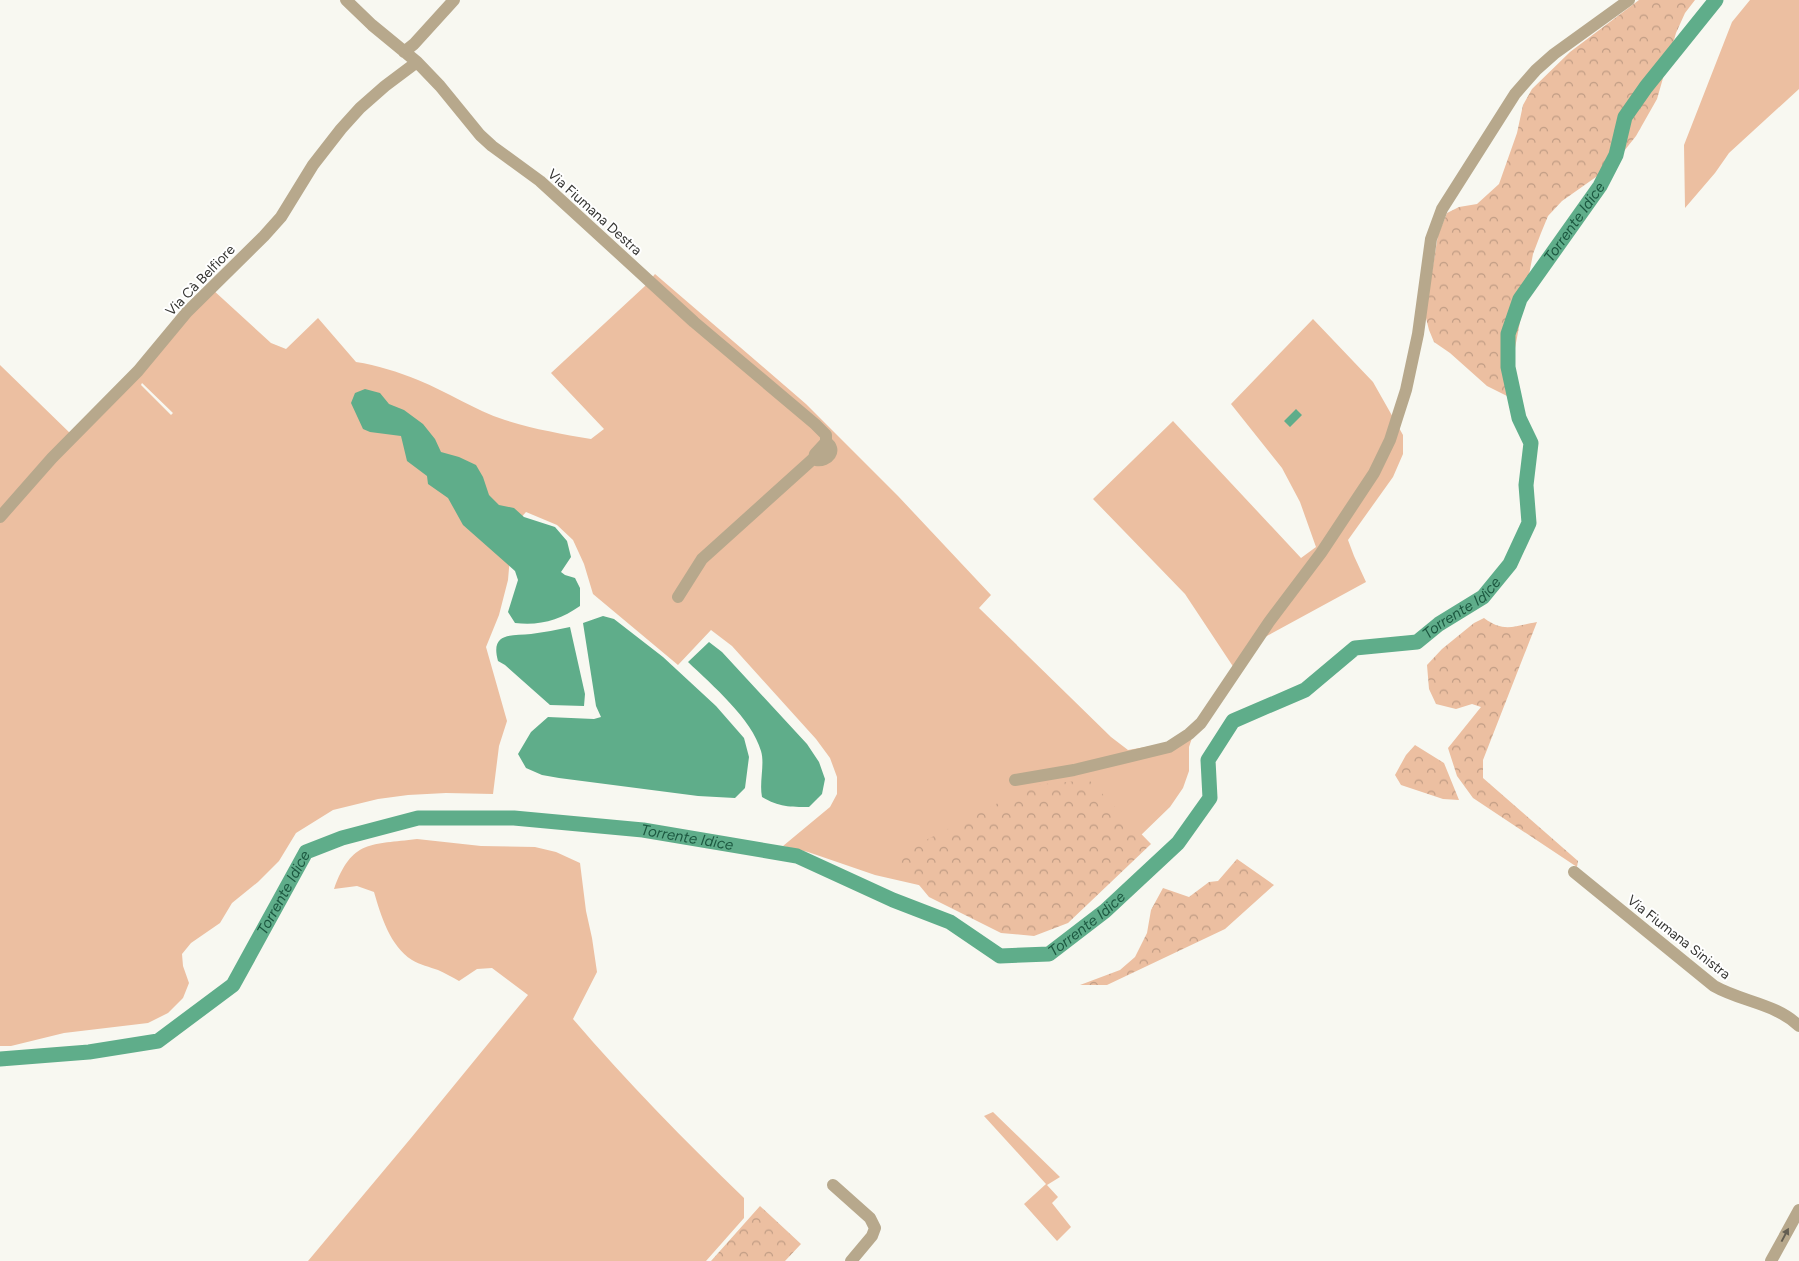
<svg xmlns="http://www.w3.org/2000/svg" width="1799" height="1261" font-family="Figtree,sans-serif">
<defs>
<pattern id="forest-crowns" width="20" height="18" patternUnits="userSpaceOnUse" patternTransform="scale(1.25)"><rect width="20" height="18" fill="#ecbfa1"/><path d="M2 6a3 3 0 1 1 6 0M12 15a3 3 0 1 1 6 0" fill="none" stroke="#c09c84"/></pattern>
</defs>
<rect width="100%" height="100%" fill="#f8f8f1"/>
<path fill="#ecbfa1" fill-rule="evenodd" d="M1750 0H1799V89L1729 153 1715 173 1685 208 1684 145 1732 22Z
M655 274 806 404 898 496 991 595 979 608 1111 737 1128 750 1163 744 1194 732 1189 747V771L1183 788 1170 807 1139 837 923 886 875 875 808 852 783 846 830 807 837 794V777L830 758 816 739 732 646 711 630 678 665 593 594 584 564 573 540 557 525 526 512 510 530 511 545 508 580 499 615 486 647 507 721 499 746 493 794 446 793 408 795 378 799 333 810 296 833 279 861 258 882 232 903 220 923 191 943 182 954 183 966 189 983 183 998 168 1013 148 1023 64 1033 11 1046H0V365L73 436 212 289 271 343 286 349 318 318 356 362C377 365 398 372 418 380 448 392 474 410 505 420 533 429 562 434 591 439L604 429 551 373 645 286ZM142 383 173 413 171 415 141 385Z
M1313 319 1373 382 1403 435V454L1393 477 1348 540 1354 556 1366 582 1265 637 1236 671 1185 594 1093 499 1173 421 1301 558 1316 547 1300 502 1282 468 1231 404Z
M417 839 481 846 535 847 556 852 580 863 586 911 592 938 597 972 573 1019C627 1082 685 1141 744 1198V1218L706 1261H308L411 1138 528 995 492 968 477 969 459 981C452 977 445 973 438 970 430 967 420 965 412 960 390 946 381 916 374 892L357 886 334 889C352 839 371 845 417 839Z
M993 1112 1060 1177 1047 1185 1058 1197 1052 1203 1071 1227 1057 1241 1024 1204 1046 1184 984 1116Z"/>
<path fill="url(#forest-crowns)" d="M1639 0H1695L1685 13 1676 33 1657 99 1636 136 1613 165 1562 201 1548 216 1541 233 1533 254 1515 348 1511 398 1487 386 1450 353 1434 342 1429 330 1425 314 1438 235 1447 213 1459 207 1477 204 1499 184 1517 133 1523 105 1532 89 1570 52Z
M1484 618C1504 633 1514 626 1537 622L1483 760V778L1578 861 1577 867 1473 798 1457 776 1448 748 1481 707 1472 704 1456 709 1436 704 1429 689 1427 665 1442 649 1474 623Z
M1415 745 1444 763 1459 800 1443 799 1401 785 1395 775 1406 755Z
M1089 780 1151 844 1068 923 1034 936 1001 933 929 897 895 856 1033 785Z
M1237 859 1274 885 1225 929 1107 985H1080L1120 970 1135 957 1147 933 1151 910 1163 888 1189 897 1209 882 1218 881Z
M760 1206 801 1244 785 1261H711Z"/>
<path fill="#5fad8a" d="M365 389 380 393 389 404 404 410 423 424 435 439 441 452 459 457 476 465 483 477 489 495 499 505 514 508 524 517 555 527 567 541 571 557 561 572 565 575 575 578 580 588V606C560 620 540 626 515 623L508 612 518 580 515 571 463 525 448 498 428 484 427 476 407 461 401 436 370 432 363 429 351 403 355 393Z
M1296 409 1302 415 1290 427 1284 421Z
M603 616 614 619 663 657 716 706 744 738 749 757 745 788 735 798 698 796 559 778 542 775 526 768 518 754 531 732 548 717 594 719 601 717 596 706 583 623Z
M570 627 585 694 584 706 550 705 505 665 498 661C490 632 511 636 531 634 544 632 557 630 570 627Z
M709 642 722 652 807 744 819 762 825 779 822 794 809 807C790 807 779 807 762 797 759 782 765 764 761 751 752 719 712 685 688 662Z"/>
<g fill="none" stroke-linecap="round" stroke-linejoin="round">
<path stroke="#5fad8a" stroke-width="15" id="s1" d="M0 1059 89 1052 158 1041 233 985 306 852 342 838 418 818H514L643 830 797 856 893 900 950 922 1000 956 1049 954 1105 911 1178 843 1210 798 1208 760 1233 721 1305 690 1355 648 1417 642 1439 624 1483 597 1510 564 1529 523 1526 485 1531 443 1519 418 1508 367V334L1520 299 1600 186 1616 155 1625 117 1646 87 1716 0"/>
<path stroke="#b7a88c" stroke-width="12" d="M346 0 372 25 417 62 440 86 480 135 492 146 540 181 694 322 815 424 826 435V442L815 454 814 458 816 460C828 462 838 450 826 442
M404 52 414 44 454 0
M0 517 52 458 138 371 187 312 264 236 281 217 313 165 341 129 360 108 385 86 417 62
M678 597 702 559 814 458
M1015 780 1074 770 1169 747 1189 734 1201 723 1269 622 1321 553 1374 473 1390 440 1406 390 1418 334 1431 239 1442 209 1515 94 1536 70 1554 54 1629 0
M1574 872 1714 986C1742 1002 1775 1003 1799 1026
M833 1185 870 1218 875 1228 872 1236 851 1261
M1771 1261 1799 1210"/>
</g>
<defs><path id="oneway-solid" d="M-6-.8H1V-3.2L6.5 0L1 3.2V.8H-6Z" transform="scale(1.25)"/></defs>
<use fill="#635e52" href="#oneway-solid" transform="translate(1785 1235) rotate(-62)"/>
<g text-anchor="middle" stroke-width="4" stroke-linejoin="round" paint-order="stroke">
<g font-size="14" fill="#363633" stroke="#fff">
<text transform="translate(595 212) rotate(42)" y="5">Via Fiumana Destra</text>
<text transform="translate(200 280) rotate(-46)" y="5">Via Cà Belfiore</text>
<text transform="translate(1679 937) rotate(38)" y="5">Via Fiumana Sinistra</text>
</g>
<g font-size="15" font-style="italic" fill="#1c5840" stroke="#fff">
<text dy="5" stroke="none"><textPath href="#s1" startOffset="2188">Torrente Idice</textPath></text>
<text dy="5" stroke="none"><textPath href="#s1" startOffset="1752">Torrente Idice</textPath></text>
<text dy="5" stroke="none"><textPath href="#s1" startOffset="792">Torrente Idice</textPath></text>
<text dy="5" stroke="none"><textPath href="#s1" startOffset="358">Torrente Idice</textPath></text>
<text dy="5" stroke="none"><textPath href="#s1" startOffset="1228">Torrente Idice</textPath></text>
</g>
</g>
</svg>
